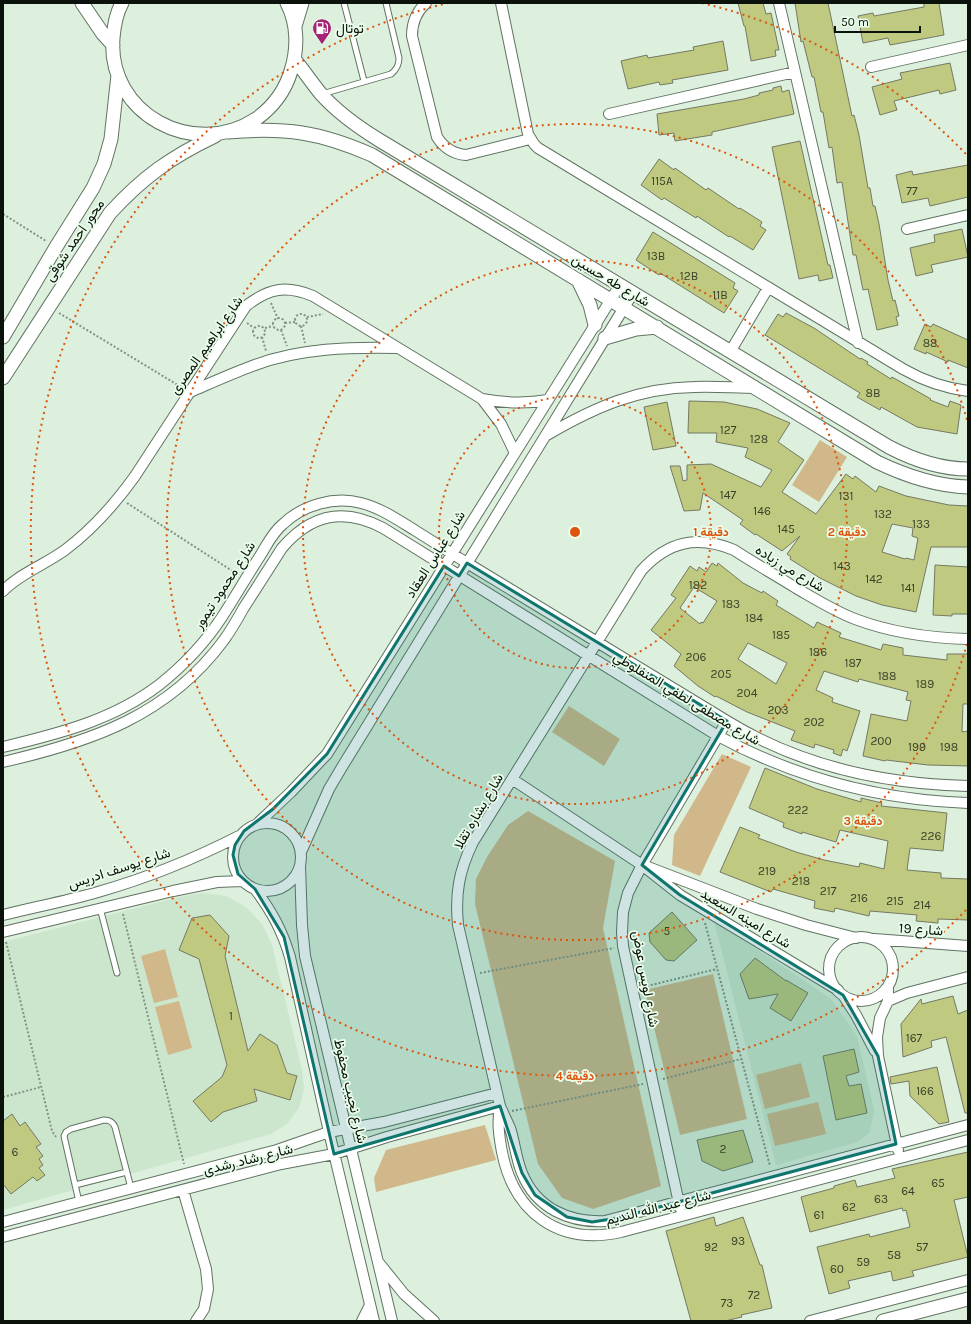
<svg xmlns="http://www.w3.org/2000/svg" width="971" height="1324" font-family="Karla,Vazirmatn,sans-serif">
<rect width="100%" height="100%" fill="#dcf0dd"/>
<path fill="#cce6cd" d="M203 893 226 896 246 907 262 924 272 945 302 1070 304 1090 299 1108 287 1124 271 1134 3 1210V942L179 897Z
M714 921 830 998 857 1036 874 1110 870 1132 858 1142 776 1165Z"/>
<path fill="#d0b88b" d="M820 440 847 457 819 502 792 485Z
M569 706 620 739 604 766 552 732Z
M722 754 751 767 700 876 672 865 674 835Z
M528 811 615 861 603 928 661 1186 593 1209 562 1198 538 1164 475 904 476 879 487 857 508 825Z
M165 949 178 997 154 1003 141 956Z
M713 974 747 1119 680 1135 645 990Z
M179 1001 192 1048 168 1055 155 1007Z
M801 1063 810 1097 765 1109 756 1075Z
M818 1102 826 1134 775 1146 767 1114Z
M485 1125 496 1160 376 1192 374 1178 386 1150Z"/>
<path fill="#bfc980" stroke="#757963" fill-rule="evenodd" d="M738 3H763L766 14 771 13 779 50H775L776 56 751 61 745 26H744Z
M795 3H828L852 116 854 115 859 135 868 188H870L873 206H875L879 224 888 280 893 301 895 300 899 316 896 317 898 325 877 330 868 289 863 290 856 255H853L842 182 837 183 832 147 829 148 823 112H821L814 77H812L803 41 801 42Z
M924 3H939L944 35 890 45 888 38 863 43 858 16 873 13 874 16 924 7Z
M723 41 728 70 672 80 673 83 660 85 659 82 628 89 621 61 647 55 648 58 694 50 693 47Z
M950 63 956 90 940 94 939 90 894 101 897 110 880 115 872 87 902 79 900 73Z
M781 86 782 92 789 90 794 114 712 132V135L675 141 674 133 659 135 657 114 744 99 759 95V93L773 90V88Z
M800 141 828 265H830L833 278 819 281 818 275 799 279 772 147Z
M659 159 674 170 675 168 706 190 708 188 739 209 740 208 762 222 760 226 766 230 753 250 730 236 729 237 697 216 696 218 664 198 662 200 641 185Z
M968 165V197L930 206 928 198 902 203 896 175 912 171 913 175Z
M962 229 968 257 931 265 933 272 916 276 910 248 935 242 934 235Z
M653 232 735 283 733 288 738 291 724 313 660 273 659 275 636 260Z
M786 313 814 328 860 359 861 358 868 362 867 364 891 379 892 377 931 399 930 400 948 407 950 401 961 405 957 434 917 427 881 407 880 410 857 397 860 393 765 335 778 314 783 317Z
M925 324 931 327 933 324 968 340V368L948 360V362L926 352V354L914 349Z
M689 401 724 402 757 409 790 423 778 442 804 460 782 492 816 514 846 474 853 479 855 476 876 492 879 486 906 496 949 505 968 506V547H931L916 612 882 605 856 596 820 578 790 559 791 557 787 554 800 536 782 551 756 534 755 535 740 524 743 520 703 493 700 510 684 511 670 466H680L683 481 687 480V465L711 464 761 487 772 470 745 457 748 448 716 442 717 433H688ZM892 524 913 528 912 536 918 538 914 560 906 558 905 559 882 552Z
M667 402 676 446 653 450 644 407Z
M712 563 717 566 718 563 743 583 762 593 763 591 778 601 776 605 814 628 817 622 841 633 839 637 881 650 883 644 903 648V655L947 660V654H968V704H963L962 732 968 731V766L928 765 886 760 885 761 863 756 871 714 907 721 911 701 906 700 908 692 859 679 858 682 824 671 816 690 833 698 832 702 860 711 847 751 843 749 841 756 833 753 834 750 815 744 814 748 791 740 795 731 747 712 716 696 715 697 698 686 674 666 681 654 651 630 676 598 671 595 690 566 697 571 699 567 706 572ZM694 587 717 601 703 623 701 622 700 624 680 608ZM748 643 787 663 776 684 738 659Z
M935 565 968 567V614H952V616L933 615Z
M765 768 817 789 861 802V798L882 803 881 806 947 813 943 851 910 848 907 870 941 873V878L968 879V920L938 919V923L916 921 917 915 870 911 869 916 835 908 834 912 814 908 815 901 773 889 771 892 720 872 740 827 760 835 758 838 796 852 824 860 859 867 860 863 884 869 888 841 840 830 836 842 802 832V834L783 827 784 823 749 808Z
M672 912 697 940 674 961 666 960 650 942 649 933Z
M210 915 229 936 225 956 248 1051 260 1034 277 1045 287 1073 297 1076 290 1100 254 1089 257 1101 223 1112 211 1122 193 1101 222 1077 227 1065 199 959 179 950 192 918Z
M755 958 786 981V980L808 993 791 1021 770 1008 778 994 749 999 740 974Z
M953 996 958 1014 968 1010V1113H965L946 1037 931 1041 932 1047 903 1057 901 1024 921 999 922 1004Z
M854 1049 859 1072 846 1076 849 1086 861 1084 867 1113 836 1120 823 1056Z
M937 1067 949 1122 939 1124 910 1096 909 1081 891 1084 890 1077Z
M12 1114 20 1126 25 1122 41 1144 36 1147 43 1156 39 1159 43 1165 39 1168 45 1175 37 1181 33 1177 11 1194 3 1184V1121Z
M743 1130 753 1162 723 1171 702 1161 697 1140Z
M968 1152V1197L954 1200 968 1257 912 1271 914 1276 893 1281 891 1271 848 1281 850 1288 829 1294 817 1247 869 1234 870 1237 910 1227 906 1210 903 1211 902 1208 810 1232 801 1197 834 1188V1186L855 1180 857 1187 895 1178 892 1169Z
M714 1217 716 1226 743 1217 760 1265H762L772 1308 741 1315 742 1317 725 1321H691L666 1231Z"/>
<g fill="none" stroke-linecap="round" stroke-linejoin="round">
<g stroke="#617362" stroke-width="7">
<path id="service" d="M344 3 364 81
M322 94 391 74C397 69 399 65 399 58L386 3
M100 908 117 973
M75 1185 127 1172
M79 1202 64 1136 66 1132 71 1129 104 1120C110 1120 113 1122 115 1127L131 1188"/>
</g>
<g stroke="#617362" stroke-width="12">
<path id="minor" d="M426 3C416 12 412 22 412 36L437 137C444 148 453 154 466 155L530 139
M501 3 528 134 534 144 538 148 903 369C924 381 944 388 968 391
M779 3 858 343
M871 67 968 45
M609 114 795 72
M907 229 968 215
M730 352 768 288
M190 392C211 383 233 373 255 365 300 348 351 347 398 348
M482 399C504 403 525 404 548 400
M547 435C595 407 638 388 694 387 715 386 735 388 756 388
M3 591C19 574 46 564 65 550 93 529 115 504 135 476L246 306C269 288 286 285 313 296L482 399 501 424 515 453
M968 639C929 638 892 633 855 619 834 611 815 599 796 588 775 575 754 563 734 550 697 535 668 541 641 571L473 842C459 871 455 893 458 925L500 1106C503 1113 507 1121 510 1128 515 1143 516 1159 522 1173 536 1208 569 1223 605 1221L968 1125
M3 747C58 734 113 720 159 685 183 666 205 643 222 617 235 597 247 576 260 556 267 545 272 533 283 524 303 505 334 496 361 503 381 508 398 520 416 531 435 543 454 555 472 566 557 618 642 670 727 721 800 766 883 784 968 786
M3 762C90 742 168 716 224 640 231 630 237 620 243 609 256 589 269 568 282 548 311 514 344 507 383 528L718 736C796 778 880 800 968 803
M512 779 642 865 680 895 838 990
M233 857a34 34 0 1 1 68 0a34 34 0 1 1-68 0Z
M257 824 291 792 327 754 620 285
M301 852 329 789 342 767 633 293
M300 866 302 925 305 956 392 1321
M648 867 757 909 806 925 856 938
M255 889C272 912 282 930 290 957L329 1132 374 1321
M3 915C35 907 67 901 98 892 147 878 194 859 239 836
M3 932 173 891 217 882 242 881
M829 969a32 32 0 1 1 64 0a32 32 0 1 1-64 0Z
M874 939 968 946
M888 986V1001L880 1018 877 1037 878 1056 898 1150
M843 995 856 1015 875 1051
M888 1001 907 993 968 977
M500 1106C497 1122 499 1136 502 1152 514 1213 559 1246 621 1232L968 1140
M183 1190 206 1269 208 1289 204 1309 196 1321
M680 1208 623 946 622 932 623 912 628 893 642 865 727 721
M3 1222 277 1150 329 1132 384 1122 497 1093
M3 1237 281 1164 334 1154 387 1137 500 1106
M379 1263 404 1294 434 1321
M362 1321 370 1305
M810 1321 968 1280"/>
</g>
<g stroke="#617362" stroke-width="15">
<path id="tertiary" d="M82 3 103 34 113 45
M122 3C116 14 114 26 113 38 107 114 194 160 256 119 273 107 285 91 291 71 298 49 298 24 287 3
M295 26 302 3
M295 60C304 71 312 83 321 94 338 113 358 127 379 140L889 447C914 460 939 469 968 469
M228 132C285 127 320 132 372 155L877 462C906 476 936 486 968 487
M578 280 590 305 595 325
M3 337 56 247 93 188 104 164 111 139 118 75
M605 338 636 329 657 327
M3 378 110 213C143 177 171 157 215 136
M883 1321 968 1299"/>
</g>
<path stroke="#849284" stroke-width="2" stroke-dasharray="2 2" stroke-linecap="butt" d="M3 214 46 241
M271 303 278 319
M59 313 181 387
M295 320a6 6 0 1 1 12 0a6 6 0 1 1-12 0Z
M307 317 323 314
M273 324a6 6 0 1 1 12 0a6 6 0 1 1-12 0Z
M247 323 254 328
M285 323 295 322
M301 326 305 343
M253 332a6 6 0 1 1 12 0a6 6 0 1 1-12 0Z
M265 328 273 326
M281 330 287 346
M262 337 266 351
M127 503 237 574
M123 914 184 1164
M705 923 770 1166
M6 942 52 1131 56 1137
M480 973 614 948
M643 987 717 969
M663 1079 741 1059
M3 1097 41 1087
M512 1111 643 1084"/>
<use href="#service" stroke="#fff" stroke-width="5"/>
<use href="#minor" stroke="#fff" stroke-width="10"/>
<use href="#tertiary" stroke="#fff" stroke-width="13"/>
</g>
<path fill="#0f766e" fill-opacity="0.2" stroke="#0f766e" stroke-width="3" stroke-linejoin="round" d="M467 563 727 721 642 865 680 895 843 995 878 1056 896 1144 618 1218 592 1222 567 1217 535 1195 522 1173 500 1106 334 1154 284 937 255 889 238 874 233 855 235 845 244 831 273 809 327 754 444 566 459 576Z"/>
<g fill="none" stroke="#dd550c" stroke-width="2" stroke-dasharray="2 4">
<circle cx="575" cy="532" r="136"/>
<circle cx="575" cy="532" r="272"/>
<path d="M967 644A408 408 0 1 1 967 420"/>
<path d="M966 910A544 544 0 1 1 448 3M702 3A544 544 0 0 1 966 154"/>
</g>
<defs>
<g id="fuel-pin" transform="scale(1)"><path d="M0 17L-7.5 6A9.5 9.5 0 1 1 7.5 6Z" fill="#a42475" stroke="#e9fdea"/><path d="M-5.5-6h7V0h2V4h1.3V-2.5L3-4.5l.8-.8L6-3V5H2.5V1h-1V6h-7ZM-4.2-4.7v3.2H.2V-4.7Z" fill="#fff"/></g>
</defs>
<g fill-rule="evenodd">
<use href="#fuel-pin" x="322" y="28"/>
</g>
<g text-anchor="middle" stroke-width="3.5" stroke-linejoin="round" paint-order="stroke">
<g font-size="12" fill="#384028">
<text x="662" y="185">115A</text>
<text x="912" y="195">77</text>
<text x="656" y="260">13B</text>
<text x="689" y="280">12B</text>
<text x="720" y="299">11B</text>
<text x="930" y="347">88</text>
<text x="873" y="397">8B</text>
<text x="728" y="434">127</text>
<text x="759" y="443">128</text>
<text x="728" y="499">147</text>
<text x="846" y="500">131</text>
<text x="762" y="515">146</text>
<text x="883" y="518">132</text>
<text x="921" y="528">133</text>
<text x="786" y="533">145</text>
<text x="842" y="570">143</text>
<text x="874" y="583">142</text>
<text x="698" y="589">182</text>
<text x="908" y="592">141</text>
<text x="731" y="608">183</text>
<text x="754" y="622">184</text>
<text x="781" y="639">185</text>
<text x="818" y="656">186</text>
<text x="696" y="661">206</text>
<text x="853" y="667">187</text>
<text x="721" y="678">205</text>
<text x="887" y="680">188</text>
<text x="925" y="688">189</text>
<text x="747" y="697">204</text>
<text x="778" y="714">203</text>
<text x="814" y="726">202</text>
<text x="881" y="745">200</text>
<text x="917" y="751">199</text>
<text x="949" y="751">198</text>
<text x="798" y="814">222</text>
<text x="931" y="840">226</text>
<text x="767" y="875">219</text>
<text x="801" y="885">218</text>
<text x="828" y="895">217</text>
<text x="859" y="902">216</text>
<text x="895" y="905">215</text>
<text x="922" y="909">214</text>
<text x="667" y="935">5</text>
<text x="231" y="1020">1</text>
<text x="914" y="1042">167</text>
<text x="925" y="1095">166</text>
<text x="723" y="1153">2</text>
<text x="15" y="1156">6</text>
<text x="938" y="1187">65</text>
<text x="908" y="1195">64</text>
<text x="881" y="1203">63</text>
<text x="849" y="1211">62</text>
<text x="819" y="1219">61</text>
<text x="738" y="1245">93</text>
<text x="711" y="1251">92</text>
<text x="922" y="1251">57</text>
<text x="894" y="1259">58</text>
<text x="863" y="1266">59</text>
<text x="837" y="1273">60</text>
<text x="754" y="1299">72</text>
<text x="727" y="1307">73</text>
</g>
<g font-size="14" fill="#0b120b" stroke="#e9fdea" text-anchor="start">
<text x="336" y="33">توتال</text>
</g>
<g font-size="14" fill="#0b120b" stroke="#e9fdea">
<text transform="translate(74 240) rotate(-56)" y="5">محور احمد شوقى</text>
<text transform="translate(611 280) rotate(31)" y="5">شارع طه حسين</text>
<text transform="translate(206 345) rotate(-55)" y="5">شارع ابراهيم المصرى</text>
<text transform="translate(435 554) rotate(-58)" y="5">شارع عباس العقاد</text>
<text transform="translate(790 568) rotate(31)" y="5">شارع مي زياده</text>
<text transform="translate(224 585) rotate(-57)" y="5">شارع محمود تيمور</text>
<text transform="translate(687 698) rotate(31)" y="5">شارع مصطفى لطفي المنفلوطي</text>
<text transform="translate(478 811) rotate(-60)" y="5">شارع بشاره تقلا</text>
<text transform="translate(119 868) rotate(-18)" y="5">شارع يوسف ادريس</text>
<text transform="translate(746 918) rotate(31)" y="5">شارع امينه السعيد</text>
<text transform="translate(921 929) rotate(4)" y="5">شارع 19</text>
<text transform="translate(646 979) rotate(80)" y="5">شارع لويس عوض</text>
<text transform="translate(351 1091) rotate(77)" y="5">شارع نجيب محفوظ</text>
<text transform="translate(248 1159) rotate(-14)" y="5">شارع رشاد رشدى</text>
<text transform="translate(658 1207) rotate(-14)" y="5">شارع عبد الله النديم</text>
</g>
</g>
<circle cx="575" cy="532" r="6" fill="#dd550c" stroke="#e9fdea" stroke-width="2"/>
<g font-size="12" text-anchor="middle" font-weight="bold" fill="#dd550c" stroke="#e9fdea" stroke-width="3.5" stroke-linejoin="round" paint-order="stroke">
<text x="711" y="536">1 دقيقة</text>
<text x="847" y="536">2 دقيقة</text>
<text x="863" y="825">3 دقيقة</text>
<text x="575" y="1080">4 دقيقة</text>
</g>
<rect width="971" height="1324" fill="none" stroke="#0b120b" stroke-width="8"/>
<path d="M835 26v6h85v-6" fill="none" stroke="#0b120b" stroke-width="2"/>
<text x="841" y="26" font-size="12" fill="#0b120b" stroke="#e9fdea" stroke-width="3" paint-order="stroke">50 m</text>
</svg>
